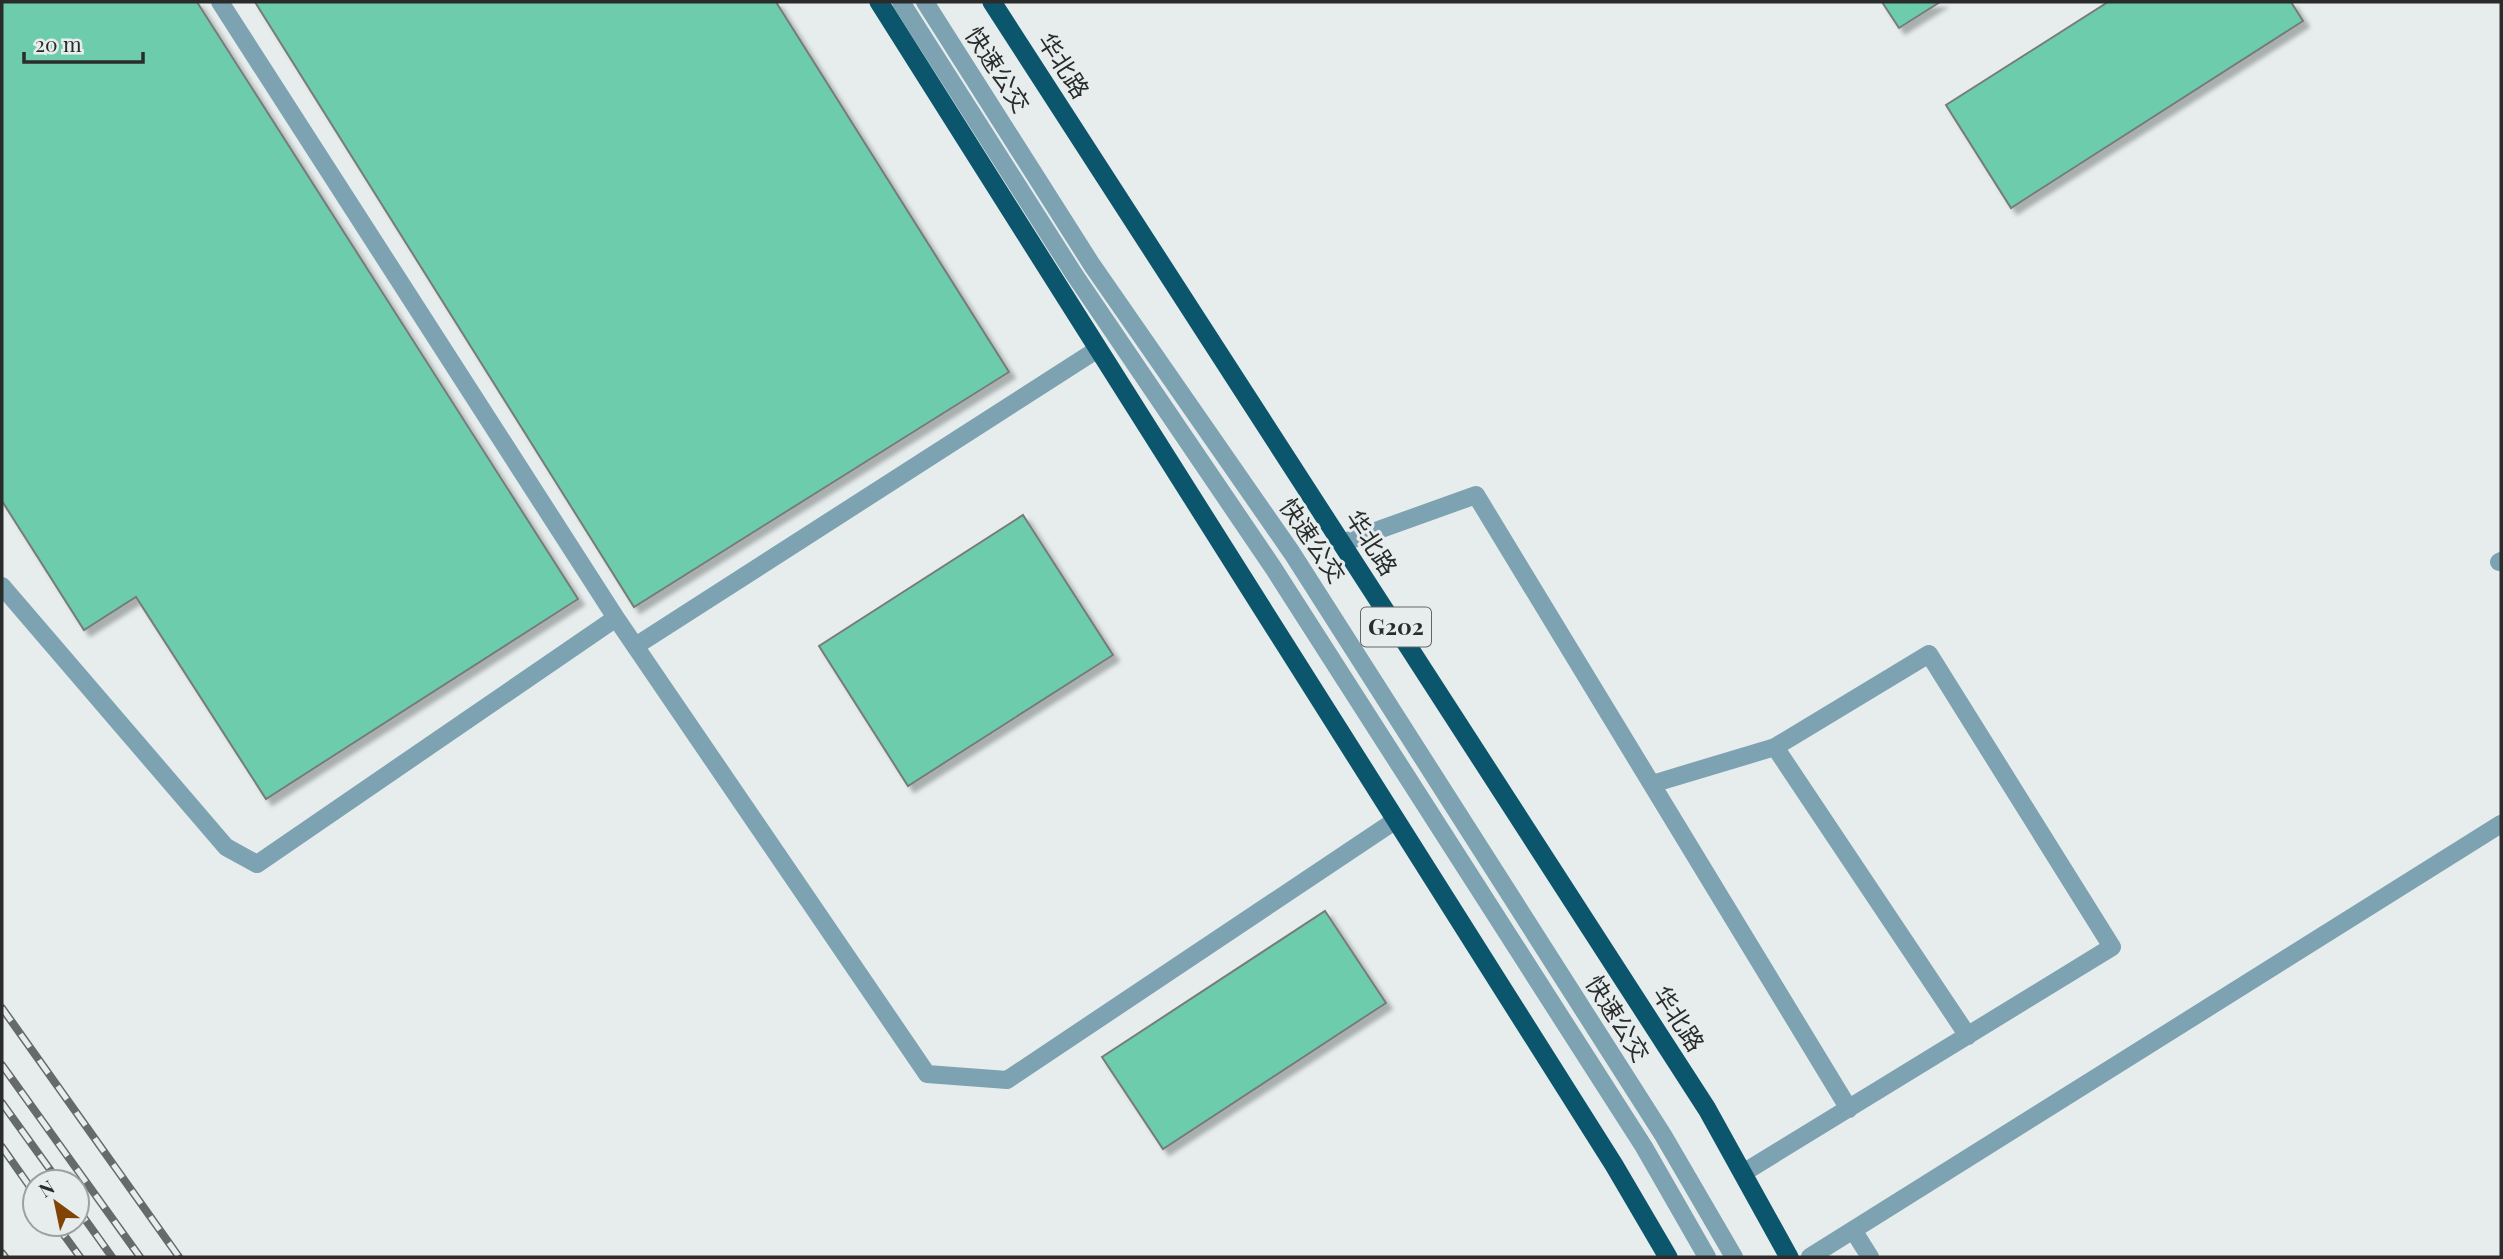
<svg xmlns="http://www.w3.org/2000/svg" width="2503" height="1259" font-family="'Playfair Display','Noto Sans SC',serif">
<defs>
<filter id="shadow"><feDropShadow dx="6" dy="6" stdDeviation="2" flood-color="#0004"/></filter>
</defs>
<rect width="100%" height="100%" fill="#e7eded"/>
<path fill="#6dccab" stroke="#777c7a" stroke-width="2" filter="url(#shadow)" d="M2 2H197L578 599 266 799 136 597 84 630 2 501Z
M255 2H776L1009 372 634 607Z
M1882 2H1940L1899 28Z
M2108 2H2291L2303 21 2011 208 1946 105Z
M1023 515 1113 655 908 786 819 646Z
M1325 911 1386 1003 1163 1149 1102 1057Z"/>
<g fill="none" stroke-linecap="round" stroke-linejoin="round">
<path stroke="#7da2b1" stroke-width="18" d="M220 2 616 618 927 1074 1007 1080 1396 820
M901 2 1074 274 1274 569 1644 1147 1707 1257
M925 2 1092 265 1292 553 1663 1135 1734 1257
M1342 543 1476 495 1849 1109
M2499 562 2501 561
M2 586 226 847 257 864 616 618
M637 645 1098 349
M1775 747 1968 1036
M1652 784 1775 747 1929 654 2112 947 1743 1173
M1853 1230 1870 1257
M1810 1257 2501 824"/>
<path stroke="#0c566d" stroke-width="19" d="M879 2 1614 1165 1668 1257
M992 2 1707 1109 1789 1257"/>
<g stroke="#676a6a" stroke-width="8">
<path id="rail" d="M2 1008 179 1257
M2 1065 140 1257
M2 1103 59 1182
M2 1147 35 1194
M77 1208 112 1257
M56 1224 80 1257
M2 1253 5 1257"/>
</g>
<use href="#rail" stroke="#e7eded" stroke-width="5" stroke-dasharray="16" stroke-linecap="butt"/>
</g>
<g text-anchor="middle" stroke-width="6" stroke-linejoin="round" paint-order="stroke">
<rect fill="#e7eded" stroke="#636666" stroke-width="2" x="1361" y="607.5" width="70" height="39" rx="5"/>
<g font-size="23" font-weight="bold" fill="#2a2c2c">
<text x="1396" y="635">G202</text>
</g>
<g font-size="24" fill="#2a2c2c" stroke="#e7eded">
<text transform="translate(1063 66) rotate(57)" y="8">华北路</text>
<text transform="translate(997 70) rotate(57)" y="8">快速公交</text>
<text transform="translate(1312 541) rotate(56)" y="8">快速公交</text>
<text transform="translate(1371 543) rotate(57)" y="8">华北路</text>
<text transform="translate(1617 1019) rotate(58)" y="8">快速公交</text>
<text transform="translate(1678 1019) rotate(57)" y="8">华北路</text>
</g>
</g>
<rect width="2503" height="1259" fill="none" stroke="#2a2c2c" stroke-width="7"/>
<g transform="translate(56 1203) rotate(327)"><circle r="33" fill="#e7eded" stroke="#9ba0a0" stroke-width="2"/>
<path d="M0-5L12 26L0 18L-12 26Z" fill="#824405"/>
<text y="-10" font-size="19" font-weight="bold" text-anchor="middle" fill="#2a2c2c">N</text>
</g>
<path d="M24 52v10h119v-10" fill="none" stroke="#2a2c2c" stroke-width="3.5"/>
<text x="35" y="52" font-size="21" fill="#2a2c2c" stroke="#e7eded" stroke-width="5" paint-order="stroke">20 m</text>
</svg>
